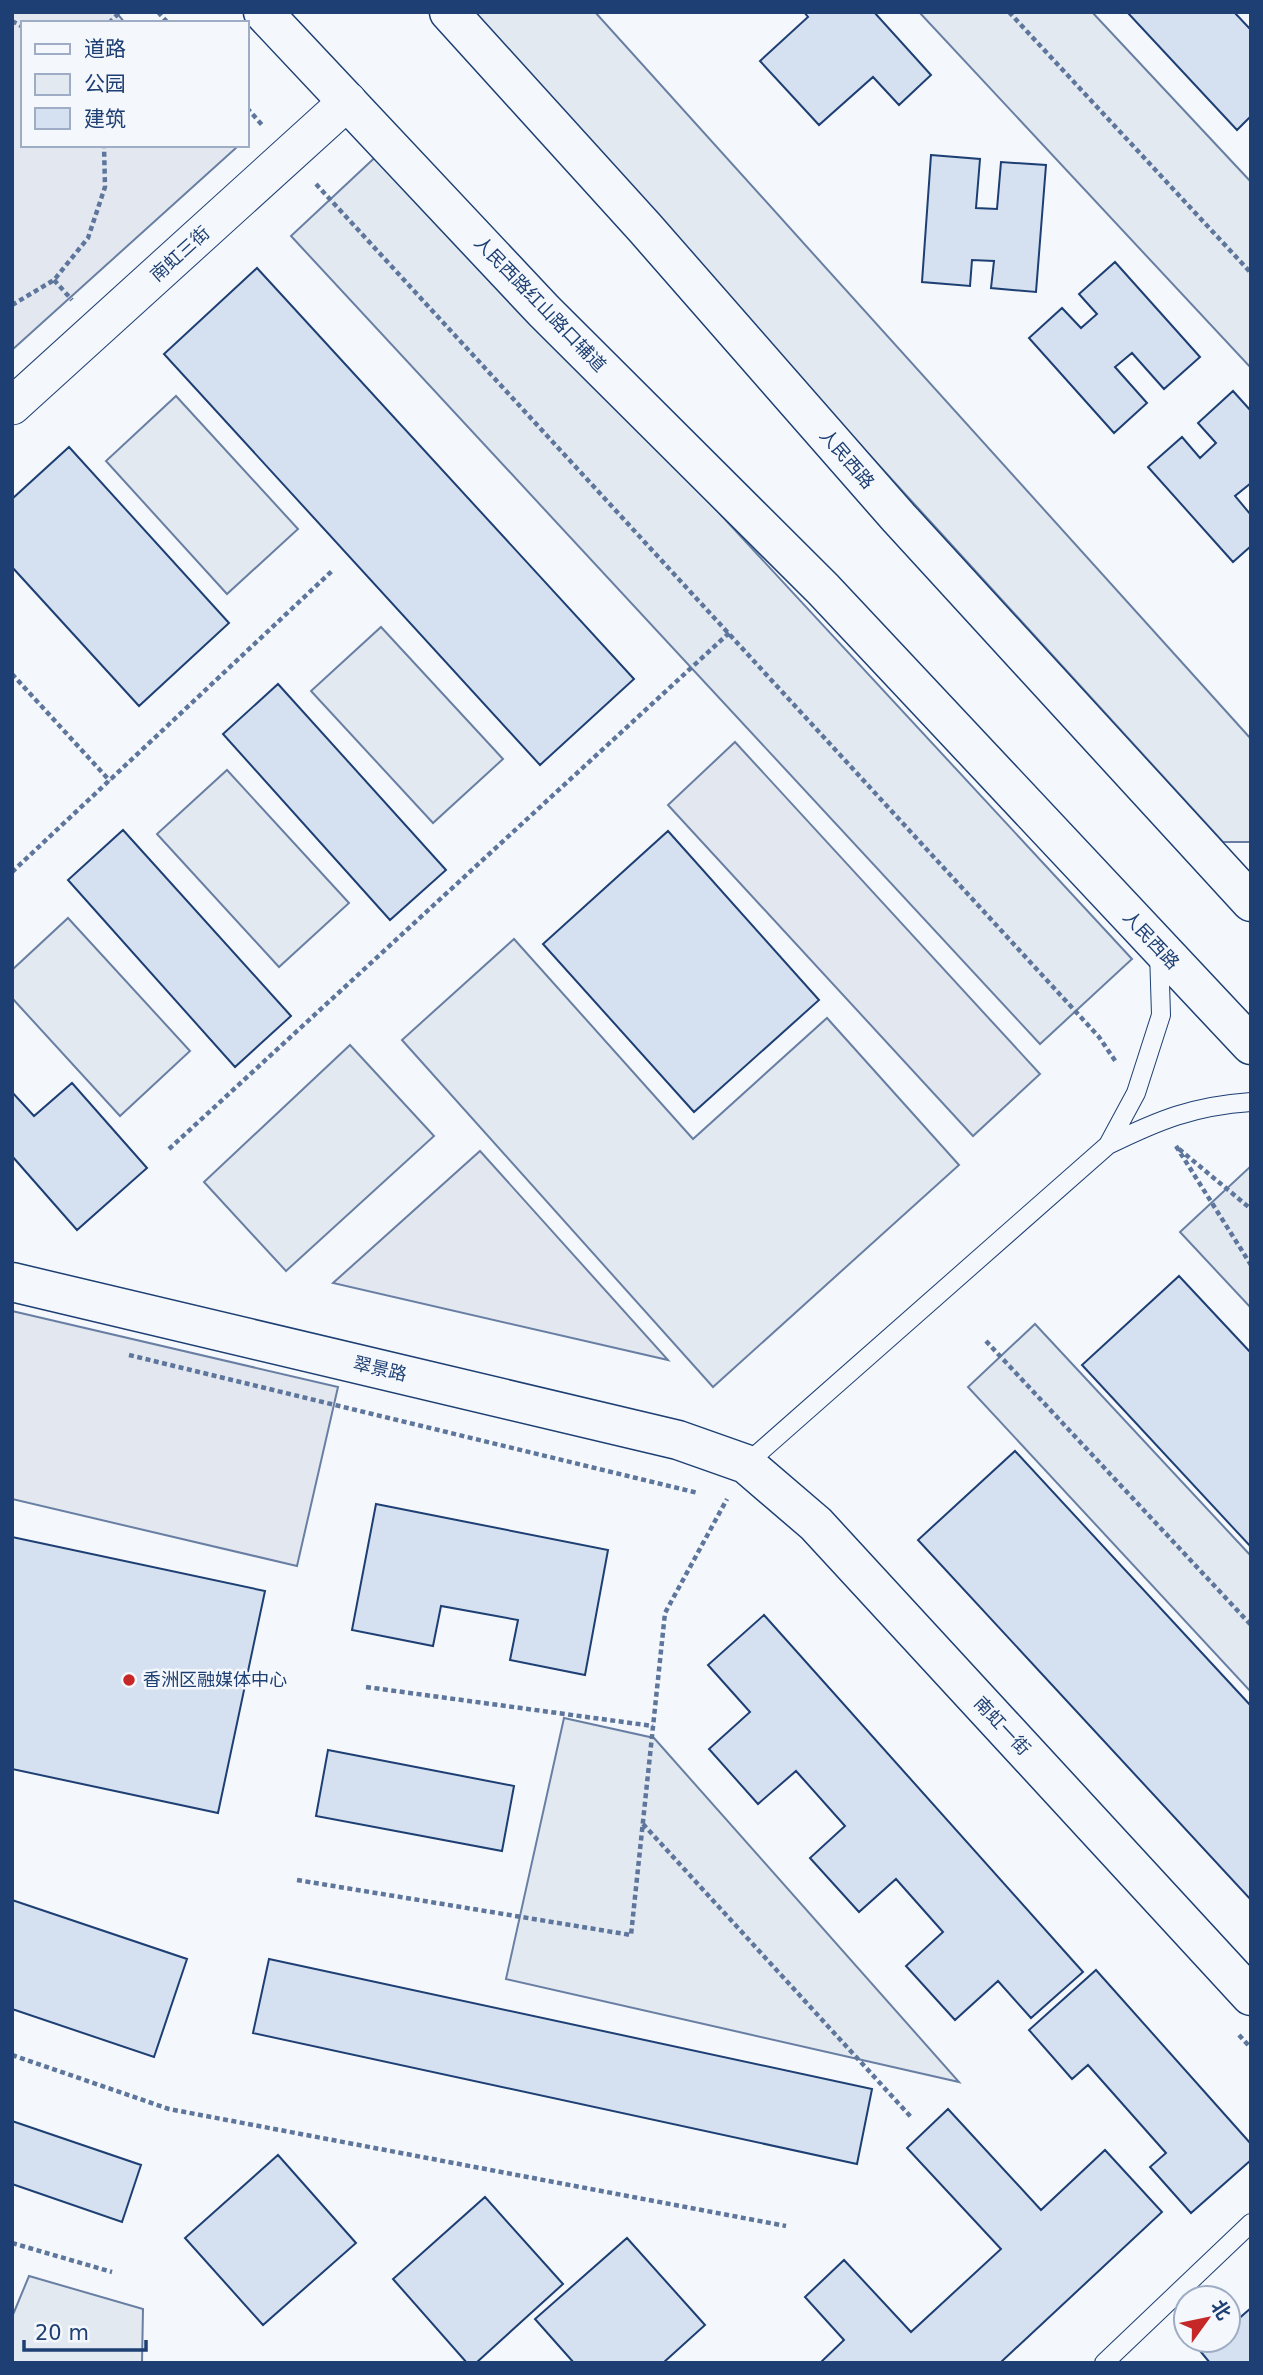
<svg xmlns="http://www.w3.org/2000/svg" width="1263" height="2375" font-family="'DejaVu Sans','Noto Sans SC',sans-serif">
<rect width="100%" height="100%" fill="#f4f7fb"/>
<path fill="#e3e9f0" stroke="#687fa3" stroke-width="2" d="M465 12H595L1251 739V842H1223Z
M919 12H1092L1251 182V368Z
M383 150 1132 959 1040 1044 291 236Z
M176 396 298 529 227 594 106 461Z
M381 627 503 759 433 823 311 691Z
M227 770 349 903 279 967 157 834Z
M68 918 190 1051 120 1116 12 998V970Z
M514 939 693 1139 827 1018 959 1165 713 1387 402 1040Z
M350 1045 434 1136 286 1271 204 1182Z
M1251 1166V1308L1180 1232Z
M1035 1324 1251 1556V1692L968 1387Z
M564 1718 654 1738 959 2082 506 1979Z
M29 2276 143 2309 142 2363H12V2317Z"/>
<path fill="#e3e8f0" stroke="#687fa3" stroke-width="2" d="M12 12H116L125 23H23V145L237 147 12 350Z
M735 742 1040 1074 973 1136 668 805Z
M480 1151 668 1360 333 1283Z
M12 1311 338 1387 297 1566 12 1499Z"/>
<path fill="#d5e0f0" stroke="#1d3f73" stroke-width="2" d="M804 12H874L931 75 899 105 873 77 819 125 760 61 808 17Z
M1127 12H1234L1251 30V116L1237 130Z
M931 155 980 159 976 208 997 209 1001 162 1046 165 1036 292 991 288 994 261 972 260 970 286 922 282Z
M1115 262 1200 357 1164 389 1132 353 1115 367 1147 403 1114 433 1029 338 1062 308 1081 328 1097 314 1079 294Z
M257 268 634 679 540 765 164 354Z
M1233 391 1251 411V483L1235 496 1251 515V546L1233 562 1148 467 1182 437 1200 458 1216 443 1198 423Z
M69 447 229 623 139 706 12 567V499Z
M278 684 446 870 390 920 223 734Z
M123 830 291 1016 235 1067 68 880Z
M668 831 819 1000 694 1112 543 944Z
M72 1083 147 1168 77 1230 12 1156V1092L34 1116Z
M1179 1276 1251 1353V1547L1082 1365Z
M1015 1451 1251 1706V1900L918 1540Z
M376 1504 608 1550 585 1675 510 1660 518 1620 441 1606 433 1646 352 1630Z
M12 1537 265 1591 218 1813 12 1769Z
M764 1615 1083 1972 1031 2018 998 1981 955 2020 906 1966 943 1932 896 1879 859 1912 810 1858 845 1826 796 1771 758 1804 709 1749 750 1712 708 1665Z
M328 1750 514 1786 502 1851 316 1816Z
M12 1900 187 1959 154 2057 12 2009Z
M269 1959 872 2089 857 2164 253 2033Z
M1096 1970 1251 2144V2160L1191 2213 1150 2167 1166 2153 1088 2065 1072 2079 1029 2030Z
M948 2109 1041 2210 1105 2150 1162 2212 1000 2363H820L844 2340 805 2297 844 2260 911 2332 1001 2249 907 2148Z
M12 2121 141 2165 122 2222 12 2184Z
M278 2155 356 2243 263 2325 185 2238Z
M485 2197 563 2284 476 2363H467L393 2279Z
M627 2238 705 2325 663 2363H574L535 2319Z
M1251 2308V2363H1210L1201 2352 1215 2340H1228V2328Z"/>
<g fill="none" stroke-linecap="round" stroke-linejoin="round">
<g stroke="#1d3f73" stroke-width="20">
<path id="service" d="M1159 952 1161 1015 1136 1093 1108 1145C1159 1120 1193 1106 1251 1102
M746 1464 1108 1145
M1104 2363 1251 2223"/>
</g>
<g stroke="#1d3f73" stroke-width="39">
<path id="minor" d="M12 406 348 101"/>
</g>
<g stroke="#1d3f73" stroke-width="41">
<path id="secondary" d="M12 1282 678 1440 746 1464 816 1524 1251 1996"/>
</g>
<g stroke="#1d3f73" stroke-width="41">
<path id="primary" d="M263 12 544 311 823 589 1251 1045
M449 12 645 228 899 518 1251 902"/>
</g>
<path stroke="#5e769c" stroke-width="4.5" stroke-dasharray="5 3.5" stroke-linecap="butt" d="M158 12 168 23
M1009 12 1251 273
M12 21 23 27
M109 23 120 12
M247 108 263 126
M316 184 1099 1037 1116 1062
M54 280 72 300
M12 305 54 280 88 238 105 187 104 145
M12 674 110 781
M12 872 333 570
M1176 1146 1251 1265
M169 1149 729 633
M1179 1149 1251 1209
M986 1341 1251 1625
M129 1355 698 1493
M366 1687 653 1726
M643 1824 911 2117
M297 1880 631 1935 665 1613 727 1499
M1239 2035 1251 2048
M12 2055 169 2109 786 2226
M12 2243 112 2272"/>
<use href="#service" stroke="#f4f7fb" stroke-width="18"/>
<use href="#minor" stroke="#f4f7fb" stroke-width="37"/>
<use href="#secondary" stroke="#f4f7fb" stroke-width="38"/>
<use href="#primary" stroke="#f4f7fb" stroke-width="38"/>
</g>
<circle fill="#c62828" stroke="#f4f7fb" stroke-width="2.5" cx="129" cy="1680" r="7"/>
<g text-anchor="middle" stroke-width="5" stroke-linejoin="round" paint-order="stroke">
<g font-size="18" fill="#1d3f73" stroke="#f4f7fb">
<text transform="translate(180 254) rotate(-42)" y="6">南虹三街</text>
<text transform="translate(540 304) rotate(46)" y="6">人民西路红山路口辅道</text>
<text transform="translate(847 459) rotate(49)" y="6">人民西路</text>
<text transform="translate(1151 940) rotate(47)" y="6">人民西路</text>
<text transform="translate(380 1369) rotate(13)" y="6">翠景路</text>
<text transform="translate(1002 1726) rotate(47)" y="6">南虹一街</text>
</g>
<g font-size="18" fill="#1d3f73" stroke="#f4f7fb" text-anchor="start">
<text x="143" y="1686">香洲区融媒体中心</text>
</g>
</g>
<rect width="1263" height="2375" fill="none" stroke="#1d3f73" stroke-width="28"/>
<rect x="21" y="21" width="228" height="126" fill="#f4f7fb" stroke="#9eadc5" stroke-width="2"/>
<rect x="35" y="44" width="35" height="10" fill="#f4f7fb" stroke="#9eadc5" stroke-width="2"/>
<text x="84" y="56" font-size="21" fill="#1d3f73">道路</text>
<rect x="35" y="74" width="35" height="21" fill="#e3e9f0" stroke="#9eadc5" stroke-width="2"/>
<text x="84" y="91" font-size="21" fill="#1d3f73">公园</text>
<rect x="35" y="108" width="35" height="21" fill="#d5e0f0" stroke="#9eadc5" stroke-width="2"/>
<text x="84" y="126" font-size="21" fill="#1d3f73">建筑</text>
<g transform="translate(1207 2319) rotate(57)"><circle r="33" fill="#f4f7fb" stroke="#9eadc5" stroke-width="2"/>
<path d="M0-5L12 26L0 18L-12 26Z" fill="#c62828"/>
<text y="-10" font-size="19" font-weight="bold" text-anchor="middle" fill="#1d3f73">北</text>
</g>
<path d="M24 2340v10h122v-10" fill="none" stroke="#1d3f73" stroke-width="3.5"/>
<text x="35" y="2340" font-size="21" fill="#1d3f73" stroke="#f4f7fb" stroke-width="5" paint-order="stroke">20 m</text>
</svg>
